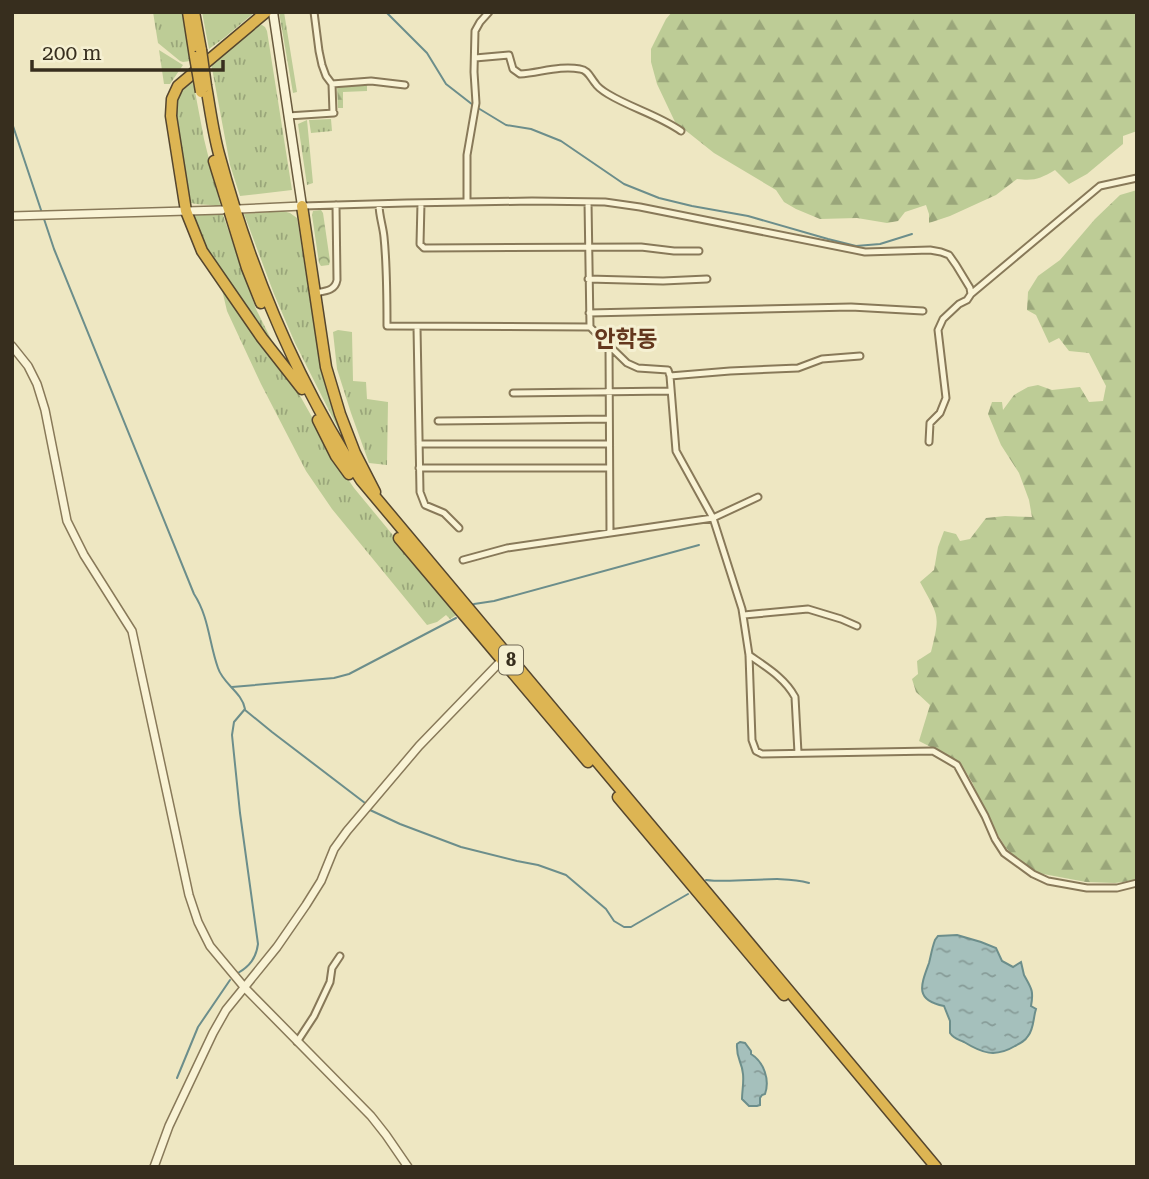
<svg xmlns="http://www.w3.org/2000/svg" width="1149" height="1179" font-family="'Roboto Serif','Noto Sans KR',serif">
<defs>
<pattern id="grass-tufts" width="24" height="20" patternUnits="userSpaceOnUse" patternTransform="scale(1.75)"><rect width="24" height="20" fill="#bdcc96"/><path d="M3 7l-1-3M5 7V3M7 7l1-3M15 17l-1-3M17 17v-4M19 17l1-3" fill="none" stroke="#9aa67a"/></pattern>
<pattern id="forest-firs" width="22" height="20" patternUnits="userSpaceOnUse" patternTransform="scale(1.75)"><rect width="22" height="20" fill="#bdcc96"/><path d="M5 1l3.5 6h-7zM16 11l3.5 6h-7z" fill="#9aa67a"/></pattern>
<pattern id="park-crowns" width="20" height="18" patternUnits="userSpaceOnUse" patternTransform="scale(1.75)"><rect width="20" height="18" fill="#bdcc96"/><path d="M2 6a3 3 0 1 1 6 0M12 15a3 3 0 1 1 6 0" fill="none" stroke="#9aa67a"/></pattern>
<pattern id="water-ripples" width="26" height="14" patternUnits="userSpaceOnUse" patternTransform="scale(1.75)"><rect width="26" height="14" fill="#a5c0bc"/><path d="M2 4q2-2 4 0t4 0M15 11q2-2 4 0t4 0" fill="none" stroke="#879c98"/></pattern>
</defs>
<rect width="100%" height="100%" fill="#eee7c2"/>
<path fill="url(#grass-tufts)" d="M153 12H182L190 61 183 62 180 61 158 43Z
M202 12H255L224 38 209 49Z
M279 12H284L297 92 293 93Z
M262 25 265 27 267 31 292 190 240 196 230 165 211 63 256 26Z
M159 50 183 65 170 84H164Z
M193 81 204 139 221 208C211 203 202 206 191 203L190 200 175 108C177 98 180 90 187 82Z
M331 119 332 131 311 133 309 120Z
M307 120 313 183 307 185 298 124Z
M283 211 290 213 297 218 316 337 333 413H335L351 454 295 343 274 294 244 214Z
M222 212 256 309 281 359 207 251 193 215Z
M220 281 299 394 343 472 354 488 458 614 450 619 446 615 437 622 427 625 332 509 306 471 261 384 227 311Z
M338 330 352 332 353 381 366 382 367 399 388 402 387 465 369 463 351 413 337 369 333 332Z"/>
<path fill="url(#forest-firs)" d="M672 12H1137V131L1123 136V144L1087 174 1069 184 1055 170C1040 179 1034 181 1017 179L996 195 950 216 929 223V214L926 205 905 212 898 221 887 223 857 218 820 219 796 209 784 202 776 190 714 153 675 122 657 84 651 62V49L666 19Z
M337 85H367V91L343 92V108H338Z
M1137 190V880L1115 883 1086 882 1038 873 1016 858 1006 848 989 820 972 782 960 762 919 741 930 705 916 692 912 679 918 674 917 661 931 652C941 613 938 616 920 582L934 570 938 547 944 531 956 534 960 541 970 539 986 518 1005 516 1032 517 1029 500 1019 473 1001 445 988 414 992 402H1002L1003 410 1014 395 1028 387 1038 385 1052 390 1080 387 1089 402 1103 401 1106 386 1089 353 1069 351 1059 338 1049 343 1036 315 1027 310 1028 292 1038 276 1060 260 1095 219 1120 195Z"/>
<path fill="url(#park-crowns)" d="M321 210 323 213 330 261 329 265 321 266 319 263 312 215 313 211Z"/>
<path fill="url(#water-ripples)" stroke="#6c8e8b" stroke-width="2" d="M957 935 981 942 996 948 1002 961 1013 967 1021 962C1022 966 1023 971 1024 975 1031 988 1034 990 1031 1006L1036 1009C1033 1018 1034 1029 1028 1036 1025 1041 1021 1043 1015 1046 995 1058 982 1053 964 1042 958 1039 954 1039 950 1033V1021L944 1006C914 1000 921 985 929 963 931 955 932 948 935 940L938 936Z
M740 1042 745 1043 751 1051V1054C764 1062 770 1080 765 1094L762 1095 760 1098V1105L757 1106H749L742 1099C742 1091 744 1083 743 1074 742 1061 736 1059 737 1044Z"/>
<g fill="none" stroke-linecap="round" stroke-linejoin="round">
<path stroke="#6c8e8b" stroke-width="2" d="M386 12 427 53 446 84 473 105
M478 108 506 125 531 129 561 141 624 184 659 198 692 206 748 216 828 239 856 246 880 244 912 234
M12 123 42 213
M44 219 54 249 194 594C209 617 209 643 218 668 223 684 242 692 245 709L234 722 232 735 240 813 258 944C256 958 250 966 238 973
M474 604 494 601 699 545
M232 687 334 678 349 674 456 618
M245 710 272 732 365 803
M370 810 400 824 461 847 517 861 538 865 566 875 606 909 614 921 624 927H631L636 924 688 894
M706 880C738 884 779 874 809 883
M177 1078 198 1027 230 980"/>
<g stroke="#887959" stroke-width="9">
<path id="minor" d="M314 12 319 51 322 65 326 76 332 84 333 113
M475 58 509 55 513 69 520 74C539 73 560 65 580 69 588 70 590 77 595 83 598 88 603 91 608 94 631 108 658 115 681 131
M332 84 371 81 405 85
M288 116 334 113
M467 202V155L476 103 474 72 475 31 480 22 489 12
M588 202 590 327 627 363 638 368 668 370 670 376 676 451 713 518 742 609 749 655 752 740 756 751 762 754 933 751 957 765 985 816 995 839 1004 853 1033 874 1048 881 1087 888H1117L1137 883
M421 203 420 244 424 248 641 247 674 251H699
M379 204C379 216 383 226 384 237 387 267 387 296 387 326L590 327
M302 206 406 203 532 201 605 202 640 207 865 252 930 250 941 252 949 255 956 265 970 288 971 294 967 300 959 304 943 319 938 330 946 398 940 413 930 423 929 442
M588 279 663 281 707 279
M315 293C325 291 335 291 337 280L336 205
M971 294 1100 186 1137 178
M589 313 851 307 923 311
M417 327 420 492 425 505 444 513 459 528
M609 345 610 533
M670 376 730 371 798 368 822 359 860 356
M513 393 671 391
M438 421 608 419
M419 444H608
M419 468H608
M463 560 507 548 713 518 758 497
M744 615 808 609 841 619 857 626
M749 655C766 667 785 678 795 697L798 753
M297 1042 314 1016 330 982 332 968 340 956"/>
</g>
<g stroke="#887959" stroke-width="10">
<path id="tertiary" d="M239 209 302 206
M12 216 222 210
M12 346 28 366 37 384 45 410 67 521 84 555 132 631 189 895 198 922 210 946 245 988 371 1116 386 1135 408 1167
M154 1167 169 1126 213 1033 226 1010 277 947 306 905 321 881 334 849 347 831 419 746 502 660"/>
</g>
<g stroke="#695a3d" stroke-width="11">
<path id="secondary" d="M273 12 302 206"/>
</g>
<g stroke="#55462e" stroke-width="13">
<path id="motorway" d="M188 12 195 57
M194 12 201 50
M266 12 178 86 172 99 171 116 186 211 202 251 262 338 302 389
M206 86C210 108 213 132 219 154 250 269 296 380 361 480L734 925 936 1167
M214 161 247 268 261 303
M302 206 326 367 340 414 355 453 375 492
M318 420 336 456 349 474
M399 538 588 762
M618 797 784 995"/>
</g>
<use href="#minor" stroke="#f9f3d5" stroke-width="5"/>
<use href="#tertiary" stroke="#f9f3d5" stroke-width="7"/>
<use href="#secondary" stroke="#f9f3d5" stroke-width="8"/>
<use href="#motorway" stroke="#ddb553" stroke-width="10"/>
<g stroke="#55462e" stroke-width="13" stroke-linecap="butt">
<path id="motorway-bridge" d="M201 50 206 86
M195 57 201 92"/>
</g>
<use href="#motorway-bridge" stroke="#ddb553" stroke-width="10"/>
</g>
<g text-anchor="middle" stroke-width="6" stroke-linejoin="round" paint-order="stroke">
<rect fill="#f5f0d2" stroke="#706854" stroke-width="2" x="499" y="645.5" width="24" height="29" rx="5"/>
<g font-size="18" font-weight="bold" fill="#372e1e">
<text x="511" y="666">8</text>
</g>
<g font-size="23" font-weight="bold" fill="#64371d" stroke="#f5f0d2">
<text x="626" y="347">안학동</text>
</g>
</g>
<rect width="1149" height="1179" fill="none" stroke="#372e1e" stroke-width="28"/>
<path d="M32 60v10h191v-10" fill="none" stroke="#372e1e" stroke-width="3.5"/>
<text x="42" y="60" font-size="21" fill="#372e1e" stroke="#f5f0d2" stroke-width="5" paint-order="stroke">200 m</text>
</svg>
